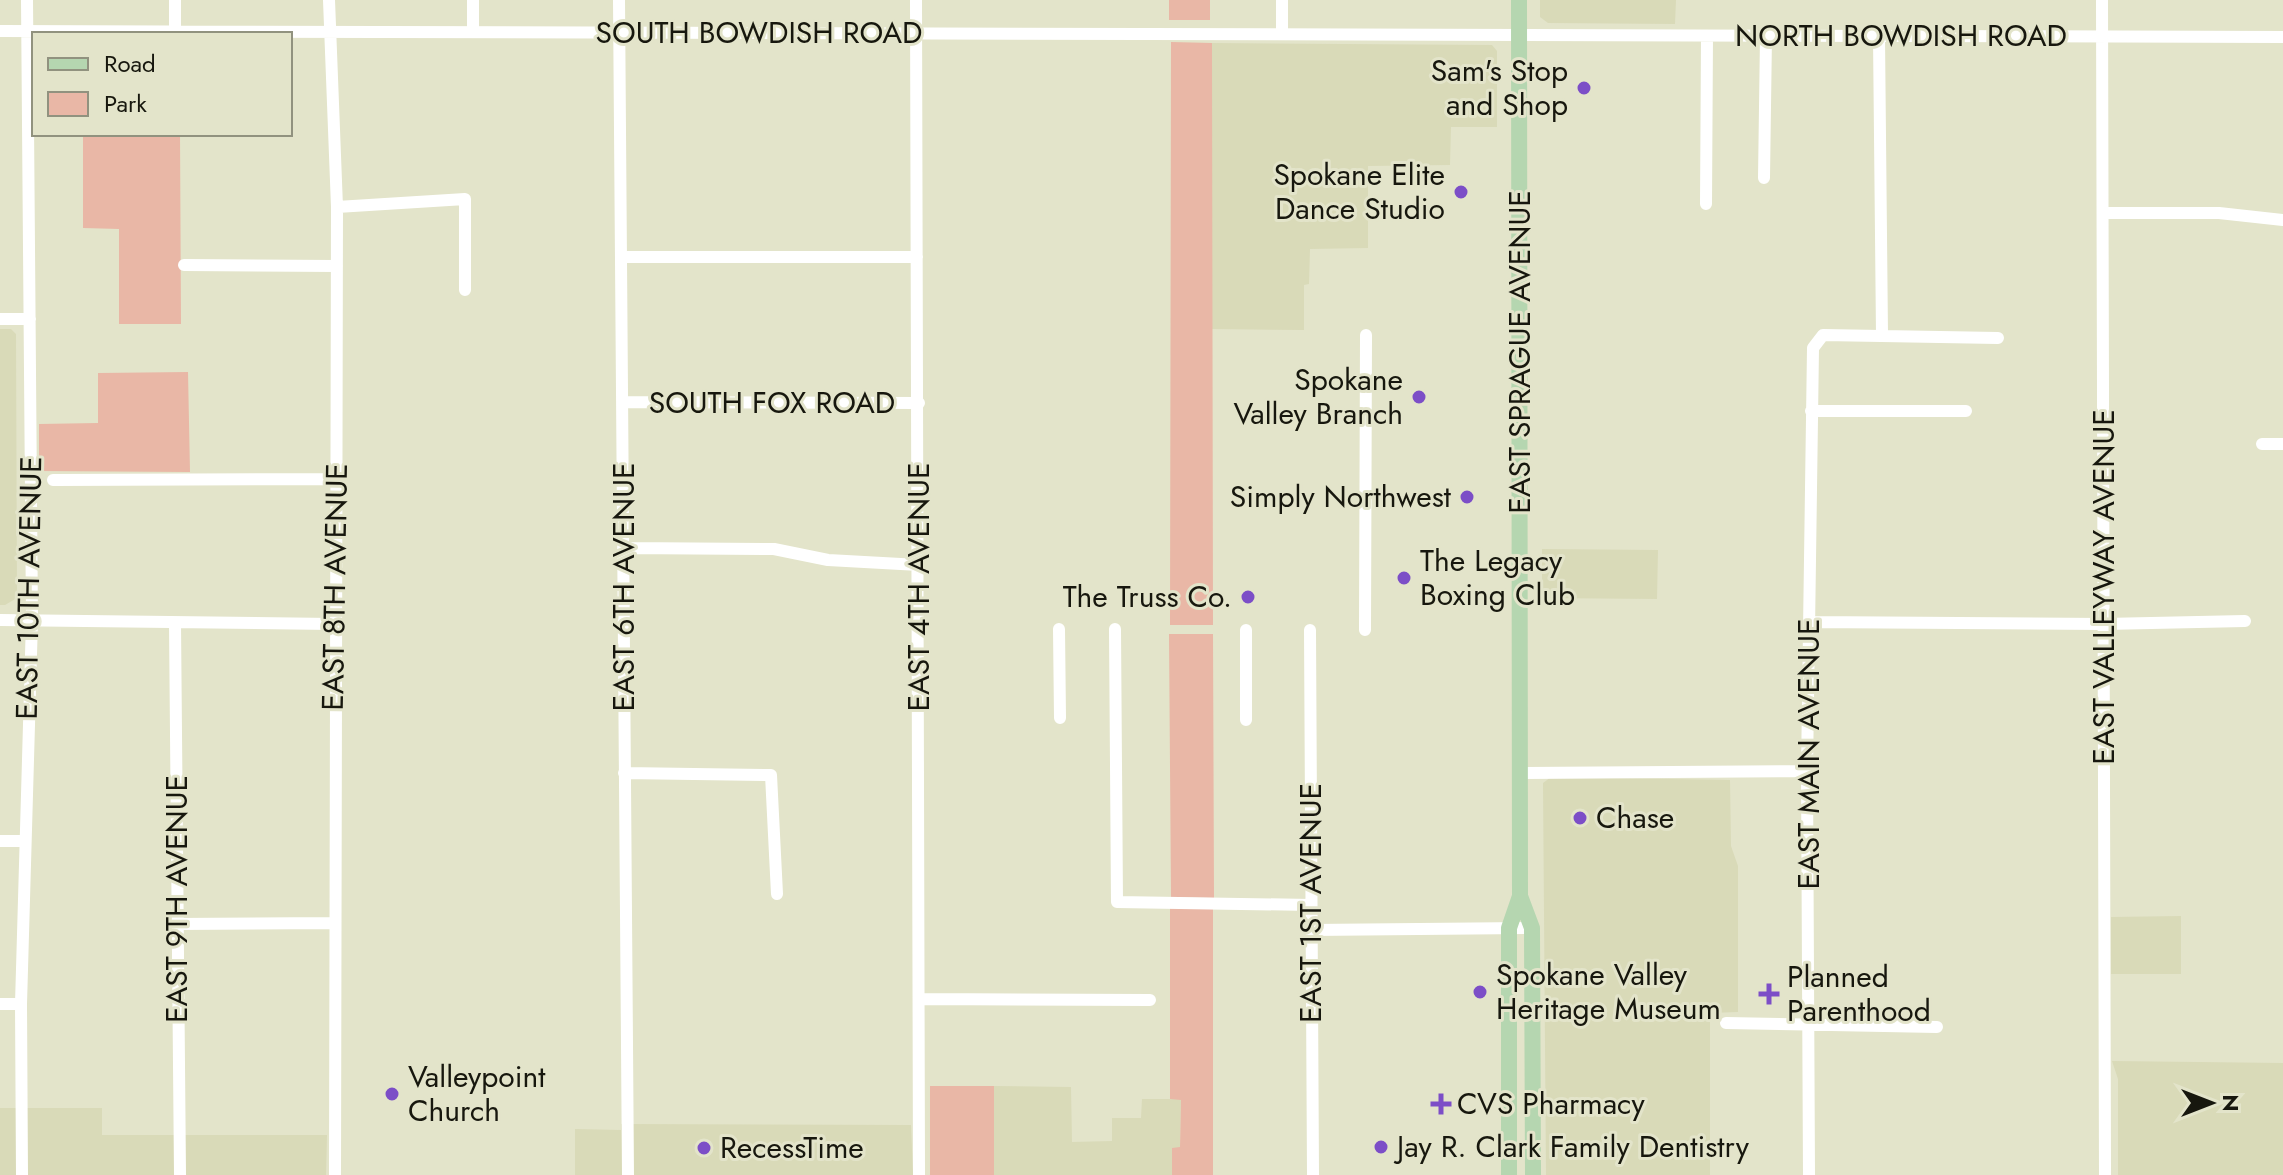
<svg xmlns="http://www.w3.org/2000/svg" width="2283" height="1175" font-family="Jost,sans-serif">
<rect width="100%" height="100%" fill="#e3e4ca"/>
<path fill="#d9dab8" d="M1540 0H1676L1675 24 1548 23 1540 17Z
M1212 43 1492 45 1497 51V127H1451L1450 165 1368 166V248L1310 249 1309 284 1304 285V330L1212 329Z
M0 329H11L16 334 17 598 5 605H0Z
M1542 549 1658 550 1657 599 1542 598Z
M1551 777 1730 780 1731 846 1738 866V1012L1710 1013V1175H1546L1543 783Z
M2181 916V974H2111V917Z
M2112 1061 2283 1063V1175H2118V1079Z
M994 1086 1071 1087 1072 1142 1112 1141V1118H1141L1142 1099H1181L1180 1148H1172V1175H994Z
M0 1108H102V1135H327L326 1175H0Z
M621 1124 911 1125 913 1175H575V1129L621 1130Z"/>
<path fill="#e9b7a6" d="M1169 0H1210V20H1169Z
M1171 42 1212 43 1213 625H1170Z
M83 134H180L181 324H119V229L83 228Z
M188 372 190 472 39 471V424L98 423V373Z
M1169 634H1213L1214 898 1171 897Z
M1170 907H1213V1175H1172V1148L1180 1147 1181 1100 1170 1099Z
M930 1086H994V1175H930Z"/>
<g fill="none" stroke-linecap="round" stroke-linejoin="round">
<path stroke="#fff" stroke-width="12" d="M175 0V31
M329 0 337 207 335 1175
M473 0V32
M619 0 628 1175
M916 0 919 1175
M2102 0 2105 1175
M0 31 2283 37
M1282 34V0
M1879 37 1882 335
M1764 178 1766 36
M1706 204 1707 36
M337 207 465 199V290
M2103 213H2219L2283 220
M623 257H917
M184 265 337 266
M0 319H30
M625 402 919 403
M1811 411H1966
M2262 444H2283
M53 480 337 479
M624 548 774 549 828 560 919 565
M0 620 333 624
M1809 622 2104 624 2245 621
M175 623 180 1175
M1059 629 1060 718
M1115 629 1117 902 1311 905
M1246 630V720
M1310 630 1313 1175
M1365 630 1366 335
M624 773 771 775 777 894
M1520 773 1807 771
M0 841H25
M176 924 334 923
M1311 930 1532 928
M919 999 1150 1000
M0 1004H21
M1726 1023 1937 1027
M22 1175 21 1004 32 620 27 0
M1809 1175 1807 771 1813 348 1823 335 1998 338"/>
<path stroke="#b5d6b0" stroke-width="16" d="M1520 896 1532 928 1533 1175
M1509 1175V928L1520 896 1519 0"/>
</g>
<g fill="#7c4ec7" stroke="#e3e4ca" stroke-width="3">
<circle cx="1584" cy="88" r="8"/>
<circle cx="1461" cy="192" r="8"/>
<circle cx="1419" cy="397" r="8"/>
<circle cx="1467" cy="497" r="8"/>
<circle cx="1404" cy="578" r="8"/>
<circle cx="1248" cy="597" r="8"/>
<circle cx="1580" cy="818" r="8"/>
<circle cx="1480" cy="992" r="8"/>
<path d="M1765 982h8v8h8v8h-8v8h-8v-8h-8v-8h8z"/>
<circle cx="392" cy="1094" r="8"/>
<path d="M1437 1092h8v8h8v8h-8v8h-8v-8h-8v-8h8z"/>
<circle cx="1381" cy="1147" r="8"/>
<circle cx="704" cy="1148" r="8"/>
</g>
<g text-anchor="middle" stroke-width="6" stroke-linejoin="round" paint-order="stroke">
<g font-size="30" fill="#17170e" stroke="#e3e4ca">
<text x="759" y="43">SOUTH BOWDISH ROAD</text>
<text x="1901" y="46">NORTH BOWDISH ROAD</text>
<text transform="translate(1520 352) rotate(-90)" y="10">EAST SPRAGUE AVENUE</text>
<text x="772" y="413">SOUTH FOX ROAD</text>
<text transform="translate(335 587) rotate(-89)" y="10">EAST 8TH AVENUE</text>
<text transform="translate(624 587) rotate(-90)" y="10">EAST 6TH AVENUE</text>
<text transform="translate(919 587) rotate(-90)" y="10">EAST 4TH AVENUE</text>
<text transform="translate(2104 587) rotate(-90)" y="10">EAST VALLEYWAY AVENUE</text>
<text transform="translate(29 588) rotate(-89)" y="10">EAST 10TH AVENUE</text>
<text transform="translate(1809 754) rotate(-90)" y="10">EAST MAIN AVENUE</text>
<text transform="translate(177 899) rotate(-90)" y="10">EAST 9TH AVENUE</text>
<text transform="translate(1311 903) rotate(-90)" y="10">EAST 1ST AVENUE</text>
</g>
<g font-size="30" fill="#17170e" stroke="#e3e4ca" text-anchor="start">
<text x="1568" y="81" text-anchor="end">Sam's Stop<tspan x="1568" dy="34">and Shop</tspan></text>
<text x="1445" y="185" text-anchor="end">Spokane Elite<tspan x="1445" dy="34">Dance Studio</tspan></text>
<text x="1403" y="390" text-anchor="end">Spokane<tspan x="1403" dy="34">Valley Branch</tspan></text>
<text x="1451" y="507" text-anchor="end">Simply Northwest</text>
<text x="1420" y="571">The Legacy<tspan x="1420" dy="34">Boxing Club</tspan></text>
<text x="1232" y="607" text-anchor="end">The Truss Co.</text>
<text x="1596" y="828">Chase</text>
<text x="1496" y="985">Spokane Valley<tspan x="1496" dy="34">Heritage Museum</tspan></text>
<text x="1787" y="987">Planned<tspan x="1787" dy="34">Parenthood</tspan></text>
<text x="408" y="1087">Valleypoint<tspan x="408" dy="34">Church</tspan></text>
<text x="1457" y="1114">CVS Pharmacy</text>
<text x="1397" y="1157">Jay R. Clark Family Dentistry</text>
<text x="720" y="1158">RecessTime</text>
</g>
</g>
<rect x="32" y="32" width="260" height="104" fill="#e3e4ca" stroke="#91927f" stroke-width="2"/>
<rect x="48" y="58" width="40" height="12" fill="#b5d6b0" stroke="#91927f" stroke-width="2"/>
<text x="104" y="72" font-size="24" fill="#17170e">Road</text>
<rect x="48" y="92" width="40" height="24" fill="#e9b7a6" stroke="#91927f" stroke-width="2"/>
<text x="104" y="112" font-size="24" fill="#17170e">Park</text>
<g transform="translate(2211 1103) rotate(90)" stroke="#e3e4ca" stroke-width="6" paint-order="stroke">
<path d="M0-6L14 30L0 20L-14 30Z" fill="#17170e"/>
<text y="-12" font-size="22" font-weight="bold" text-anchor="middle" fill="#17170e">N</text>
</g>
</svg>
